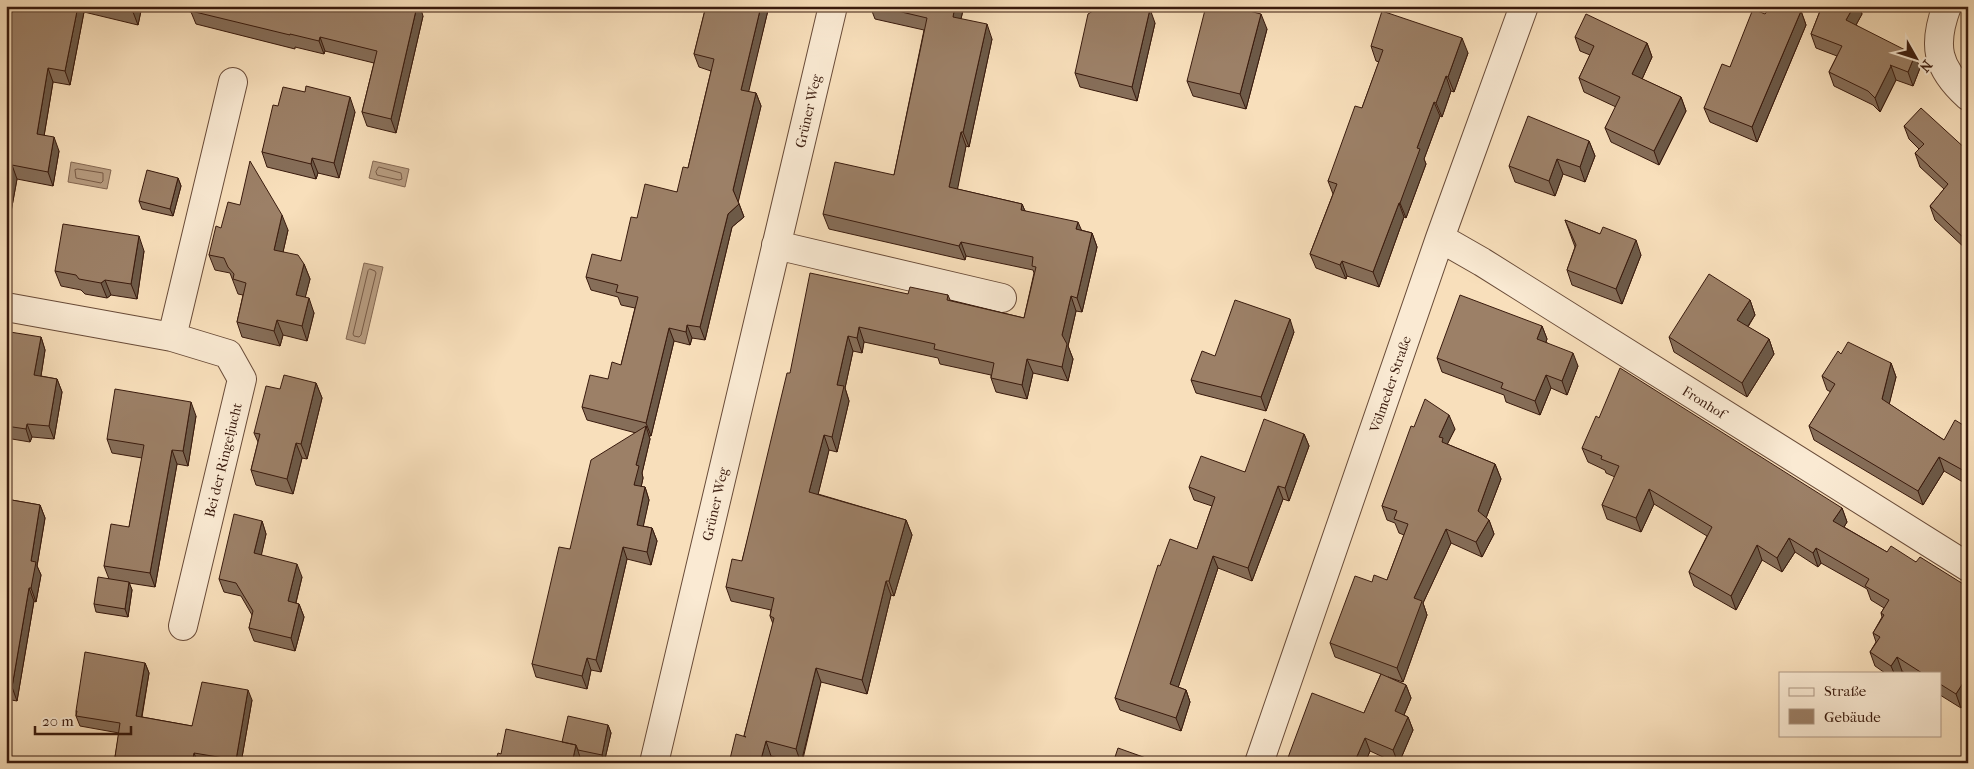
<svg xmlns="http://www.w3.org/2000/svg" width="1974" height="769" font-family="'IM FELL French Canon',serif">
<rect width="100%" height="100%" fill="#f8dfbb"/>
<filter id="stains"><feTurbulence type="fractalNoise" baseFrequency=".004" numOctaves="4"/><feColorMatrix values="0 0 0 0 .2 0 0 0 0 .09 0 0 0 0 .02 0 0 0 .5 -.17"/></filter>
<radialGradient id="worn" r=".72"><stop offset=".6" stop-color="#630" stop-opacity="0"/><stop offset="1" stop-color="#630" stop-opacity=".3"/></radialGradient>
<path fill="#b79c80" stroke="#856852" d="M373 161 409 169 405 187 369 178Z
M71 162 111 170 107 189 68 182Z
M364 263 383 267 365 344 346 339Z"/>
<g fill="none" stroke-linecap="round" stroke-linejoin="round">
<path stroke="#785b46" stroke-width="1" d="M379 167 401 173 402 179 399 180 377 175 376 172Z
M78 169 103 173V181L101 183 76 178 75 170Z
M370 269 375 271 376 273 361 335 359 337 354 336 353 334 368 271Z"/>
<g stroke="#694b38" stroke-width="30">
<path id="street" d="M1947 6C1932 46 1937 68 1968 96
M1440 238 1482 262 1968 567
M776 245 1002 298
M6 307 172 337 228 354 242 379 183 626
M172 337 233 82
M654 763 833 6
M1259 763 1440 238 1524 6"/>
</g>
<use href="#street" stroke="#faead3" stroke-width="28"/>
</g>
<path fill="#866e59" stroke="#391a0d" d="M13 6H142L138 25 84 12 70 85 53 82 44 136 59 151 53 186 17 179 6 239Z
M169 6H358L423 16 396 133 367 126 362 112 374 63 325 51 324 54 295 47V49L196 24 191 12Z
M706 6H769L748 92 756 93 761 106 738 201 744 217 732 227 705 340 692 338 690 345 674 341 651 436H649L650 439 642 473 643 478 641 487H645L649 500 643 526 652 528 657 541 651 565 627 559 601 672 591 670 587 689 536 677 532 664 570 549 636 433 587 420 582 407 621 365 635 308 621 305 618 297 591 290 586 277 621 261 637 218 677 192 688 168 711 71 699 67 694 54Z
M870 6H964L961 19 992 39 969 147 966 146 957 189 1022 204 1025 211 1081 230 1092 233 1097 247 1082 312 1076 311 1068 346 1073 359 1068 381 1033 373 1027 399 996 392 991 378V375L940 364 938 358 864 342 862 353 853 351 845 388 849 401 837 452 829 450 818 494 906 520 912 535 894 596 891 595 867 694 821 682 802 763H798L771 756 769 763H729L744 736 773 624 770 616 771 610 731 601 726 587 742 561 790 373 908 294 948 295 950 300 1024 318 1034 273 1033 270 966 256 965 260 829 229 823 214 894 175 924 30 875 19Z
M1822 6H1859L1862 14 1856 25 1920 68 1913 86 1896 80 1880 112 1873 105 1834 86 1829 72 1837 56 1816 48 1811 34Z
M1124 11 1155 23 1137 101 1080 87 1075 73Z
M1801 11 1806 25 1757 142 1710 122 1704 108 1730 67 1765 14Z
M1267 29 1246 109 1193 96 1187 81Z
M1575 37 1647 43 1652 57 1642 79 1681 97 1686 111 1659 165 1611 142 1605 128 1616 107 1584 92 1579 78 1590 55 1580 51Z
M1371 46 1468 53 1454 92 1451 91 1442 117 1440 116 1424 159 1426 164 1406 218 1404 217 1379 287 1347 276 1346 279 1316 268 1310 254 1333 194 1328 181 1362 108 1379 62 1376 61Z
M278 106 355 112 339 178 318 173 316 179 267 167 262 152Z
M1904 126 1968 151V251L1935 220 1930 206 1944 189 1920 167 1915 153 1919 149 1909 139Z
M1589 141 1595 156 1585 182 1563 174 1555 196 1515 182 1509 166Z
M178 178 181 186 173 216 142 209 139 201Z
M1565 220 1600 234 1641 255 1622 304 1572 285 1567 270 1575 247Z
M221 228 288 230 283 252 304 264 310 279 305 297 314 313 307 341 283 335 280 346 242 337 237 322 243 295 238 294 230 273 215 270 209 255Z
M144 251 137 299 111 295 107 298 85 294 81 290 61 286 55 271Z
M1750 300 1755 315 1748 327 1769 339 1774 354 1747 397 1674 352 1669 337Z
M1542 326 1547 339 1546 342 1578 366 1567 395 1551 388 1540 415 1506 402 1504 395 1442 372 1437 358Z
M1294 332 1266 411 1196 393 1191 380 1215 356Z
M41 337 45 350 41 376 57 379 62 392 54 439 32 437 30 442 6 438V352Z
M1841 354 1891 363 1896 377 1889 404 1944 440 1968 428V485L1944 471 1923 505 1814 440 1809 426 1831 392 1827 390 1822 376Z
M316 383 322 398 307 459 302 458 293 494 256 485 251 470 258 442 254 433 280 389Z
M196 416 188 466 177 464 155 587 129 583 132 590 128 617 96 612 94 604 109 579 104 566 129 527 142 458 112 453 107 439Z
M1414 427 1455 429 1447 444 1495 464 1501 479 1486 518 1489 520 1494 534 1482 557 1451 543 1423 603 1427 615 1403 682 1388 677 1406 685 1411 698 1404 715 1408 717 1413 730 1399 763H1396L1370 751 1365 763 1364 713 1381 674 1335 657 1330 643 1372 582 1387 580 1404 535 1399 533 1395 523 1387 520 1382 506Z
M1304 434 1309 446 1289 501 1283 499 1252 581 1218 568 1178 687 1186 690 1190 702 1181 731 1120 710 1115 698 1197 549 1212 506 1194 500 1189 487 1245 472Z
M1582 448 1842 508 1847 522 1844 527 1887 552 1916 562 1961 708 1940 695V673H1905L1902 671 1901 673H1885L1875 666 1870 652 1876 642 1873 633 1882 617 1881 613 1884 608 1871 600 1867 589 1821 563 1818 567 1795 552 1782 572 1762 560 1736 610 1694 586 1689 572 1707 536 1654 504 1641 532 1607 519 1602 505 1615 477 1606 473 1605 470 1588 462Z
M6 499 40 505 45 518 37 566 41 575 36 602 34 601 17 701 6 699Z
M262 521 266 534 261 555 302 577 296 603 299 604 304 617 295 651 254 641 249 628 252 615 241 596 224 592 219 579Z
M145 663 149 673 142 717 192 726 252 700 241 763H117L115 757 119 733 80 726 76 716V711Z
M608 725 611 733 604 763 581 758V763H495L501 754 562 742Z"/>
<path fill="#6d5a48" stroke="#391a0d" d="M78 6H82L84 12 70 85 65 71Z
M134 6H142L138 25 133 12Z
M417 6H420L423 16 396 133 391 119Z
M761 6H769L746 103 741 90Z
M955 6H964L958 31 953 17Z
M1854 6H1859L1862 14 1851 34 1846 20Z
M1150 9 1155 23 1137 101 1132 87Z
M1801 11 1806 25 1757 142 1752 127Z
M1261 14 1267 29 1246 109 1240 94Z
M987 24 992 39 969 147 963 132Z
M320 37 325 51 324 54 319 41Z
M1462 38 1468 53 1454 92 1448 77Z
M1647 43 1652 57 1638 88 1632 74Z
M1915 55 1920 68 1913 86 1908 72Z
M1891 66 1896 80 1880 112 1875 98Z
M48 68 53 82 42 148 37 134Z
M1446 76 1451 91 1442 117 1436 103Z
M756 93 761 106 738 203 733 190Z
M350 97 355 112 339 178 334 163Z
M1681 97 1686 111 1659 165 1654 151Z
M1434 102 1440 116 1424 159 1426 164 1406 218 1400 203 1417 148Z
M961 132 966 146 955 202 949 187Z
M54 137 59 151 53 186 48 172Z
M1589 141 1595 156 1585 182 1580 167Z
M312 158 318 173 316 179 311 164Z
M1557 159 1563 174 1555 196 1549 181Z
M12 165 17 179 6 239V196Z
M178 178 181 186 173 216 170 209Z
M1399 203 1404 217 1379 287 1373 272Z
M739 204 744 217 732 227 705 340 700 327 728 214Z
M1022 204 1028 218 1021 210Z
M282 215 288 230 280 265 274 250Z
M1078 222 1084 236 1076 229Z
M1092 233 1097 247 1082 312 1077 298Z
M139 236 144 251 137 299 131 284Z
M1636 240 1641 255 1622 304 1616 289Z
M961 242 966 256 965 260 959 246Z
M1342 261 1347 276 1346 279 1340 265Z
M304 264 310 279 302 310 296 295Z
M105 280 111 295 107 298 101 283Z
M1071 296 1076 311 1068 346 1073 359 1068 381 1062 367V335Z
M309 298 314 313 307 341 302 326Z
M1750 300 1755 315 1742 335 1737 320Z
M1290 319 1294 332 1266 411 1261 397Z
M277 320 283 335 280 346 274 331Z
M687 325 692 338 690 345 686 332Z
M1542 326 1547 339 1542 352 1537 339Z
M859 327 864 342 862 353 857 338Z
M669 328 674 341 651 436 646 423Z
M848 336 853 351 845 388 849 401 837 452 832 437 837 385Z
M41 337 45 350 39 388 34 375Z
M1769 339 1774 354 1747 397 1742 383Z
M1573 353 1578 366 1567 395 1562 381Z
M1027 359 1033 373 1027 399 1022 385Z
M1891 363 1896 377 1887 413 1882 399Z
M1546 375 1551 388 1540 415 1535 401Z
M57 379 62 392 54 439 49 426Z
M316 383 322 398 307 459 301 444Z
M191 402 196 416 188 466 183 451Z
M1449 415 1455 429 1446 447 1448 453 1439 437Z
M27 424 32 437 30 442 26 429Z
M646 426 650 439 642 473 643 478 639 497 634 485 636 465Z
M1304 434 1309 446 1289 501 1285 488Z
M824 435 829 450 815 507 809 492Z
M296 443 302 458 293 494 287 479Z
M172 450 177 464 155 587 150 573Z
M1939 457 1944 471 1923 505 1918 491Z
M1495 464 1501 479 1483 526 1478 511Z
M1278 486 1283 499 1252 581 1248 568Z
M645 487 649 500 641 537 637 525Z
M1649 489 1654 504 1641 532 1636 518Z
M40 505 45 518 37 566 41 575 36 602 31 588V561Z
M1842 508 1847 522 1839 535 1833 521Z
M906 520 912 535 894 596 889 581Z
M1489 520 1494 534 1482 557 1476 542Z
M262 521 266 534 259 566 254 553Z
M652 528 657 541 651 565 647 552Z
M1446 529 1451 543 1423 603 1427 615 1403 682 1397 668 1414 598Z
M1789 538 1795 552 1782 572 1777 558Z
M1757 545 1762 560 1736 610 1731 596Z
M623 547 627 559 601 672 596 660Z
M1816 548 1821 563 1818 567 1813 553Z
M1213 556 1218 568 1175 697 1170 684Z
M297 564 302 577 293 614 288 601Z
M886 581 891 595 867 694 862 680Z
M129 582 132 590 128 617 125 609Z
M29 588 34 601 17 701 12 687Z
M299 604 304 617 295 651 291 638Z
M1897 657 1902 671 1901 673H1894L1891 666Z
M587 658 591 670 587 689 582 676Z
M145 663 149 673 140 726 136 716Z
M816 668 821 682 801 763 796 749Z
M1968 675V698L1961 708 1956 694Z
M1406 685 1411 698 1400 724 1395 711Z
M248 690 252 700 241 763H237L236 760Z
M1186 690 1190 702 1181 731 1176 718Z
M1408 717 1413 730 1399 763H1398L1393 750Z
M608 725 611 733 604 763 602 755Z
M1365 738 1370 751 1365 763H1354Z
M766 741 771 756 769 763H760Z
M576 745 581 760V763H572Z
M194 753 198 763H192Z"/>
<path fill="#9c8067" stroke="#391a0d" d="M13 6H78L65 71 48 68 37 134 54 137 48 172 12 165 6 196V34Z
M111 6H134L133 12Z
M192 6H417L391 119 362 112 377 51 320 37 319 41 290 34V35L191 11Z
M706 6H761L741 90 756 93 733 190 739 204 728 214 700 327 687 325 686 332 669 328 646 423 582 407 590 375 608 379 612 362 621 365 638 297 616 292 618 285 586 277 592 254 621 261 631 217 637 218 645 184 677 192 683 167 688 168 714 59 694 54Z
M876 6H955L953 17 987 24 963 132H961L949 187 1022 204 1021 210 1078 222 1076 229 1092 233 1077 298 1071 296 1062 335 1067 344 1062 367 1027 359 1022 385 991 378 994 363 934 349 935 344 859 327 857 338 848 336 837 385 844 386 832 437 824 435 809 492 906 520 889 581H886L862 680 816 668 796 749 766 741 760 763H729L736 734 746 737 744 736 774 618 770 616 774 598 726 587 732 559 742 561 787 373H790L810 273 908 294 910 287 948 295 947 300 1024 318 1036 267 1032 266 1033 257 961 242 959 246 823 214 835 162 894 175 927 18Z
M1101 6 1124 11 1125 6H1138L1150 9 1132 87 1075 73 1088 14Z
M1206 6H1230L1261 14 1240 94 1187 81Z
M1771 6H1794L1801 11 1752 127 1704 108 1722 64 1730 67 1753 9 1765 14Z
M1822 6H1854L1846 20 1915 55 1908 72 1890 65 1891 66 1875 98 1868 91 1829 72 1842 46 1811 34Z
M1382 11 1462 38 1448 77 1446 76 1436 103 1434 102 1417 148 1420 149 1400 203H1399L1373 272 1342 261 1340 265 1310 254 1337 184 1328 181 1355 106 1362 108 1383 50 1371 46Z
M1586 14 1647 43 1632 74 1681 97 1654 151 1605 128 1620 97 1579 78 1594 46 1575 37Z
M306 86 350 97 334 163 312 158 311 164 262 152 273 105 278 106 283 87 305 92Z
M1921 108 1968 151V242L1930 206 1948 184 1915 153 1924 144 1904 126Z
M1528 116 1589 141 1580 167 1557 159 1549 181 1509 166Z
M250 161 282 215 274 250 298 255 304 264 296 295 309 298 302 326 277 320 274 331 237 322 246 283 233 279 234 274 228 267 224 258 209 255 216 226 221 228 228 202 240 205Z
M147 170 178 178 170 209 139 201Z
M1565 220 1600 234 1603 227 1636 240 1616 289 1567 270 1576 245Z
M63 224 139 236 131 284 105 280 101 283 79 279 76 275 55 271Z
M1709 274 1750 300 1737 320 1769 339 1742 383 1669 337Z
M1460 295 1542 326 1537 339 1573 353 1562 381 1546 375 1535 401 1501 388 1503 383 1437 358Z
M1235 300 1290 319 1261 397 1191 380 1202 351 1215 356Z
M10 332 41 337 34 375 57 379 49 426 27 424 26 429 6 426V369L7 363H6V352Z
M1848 342 1891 363 1882 399 1944 440 1955 420 1968 428V473L1939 457 1918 491 1809 426 1835 384 1822 376 1838 351 1841 354Z
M1620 368 1842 508 1833 521 1887 552 1891 546 1916 562 1920 557 1968 587V675L1956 694 1940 684V673H1922L1897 657 1891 666 1870 652 1880 637 1873 633 1884 615 1881 613 1889 600 1865 586 1869 579 1816 548 1813 553 1789 538 1777 558 1757 545 1731 596 1689 572 1712 527 1649 489 1636 518 1602 505 1619 466 1601 459 1602 456 1582 448 1596 416 1599 418Z
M284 375 316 383 301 444 296 443 287 479 251 470 260 434 254 433 266 386 280 389Z
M115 389 191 402 183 451 172 450 150 573 104 566 111 524 129 527 144 445 107 439Z
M1425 399 1449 415 1439 437 1443 438 1442 442 1495 464 1478 511 1489 520 1476 542 1446 529 1414 598 1422 601 1397 668 1330 643 1355 576 1372 582 1374 575 1387 580 1408 524 1394 519 1397 511 1382 506 1411 426 1414 427Z
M1264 419 1304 434 1285 488 1278 486 1248 568 1213 556 1170 684 1186 690 1176 718 1115 698 1158 565 1160 566 1170 539 1197 549 1215 497 1189 487 1201 456 1245 472Z
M646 426 636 465 639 466 634 485 645 487 637 525 652 528 647 552 623 547 596 660 587 658 582 676 532 664 559 547 570 549 591 460Z
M6 499 40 505 31 561 36 562 31 588H29L12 687 6 686Z
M234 514 262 521 254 553 297 564 288 601 299 604 291 638 249 628 253 611 236 583 219 579Z
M98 577 129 582 125 609 94 604Z
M85 652 145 663 136 716 192 726 202 682 248 690 236 760 194 753 192 763H150L115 757 120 723 76 716 77 711H76Z
M1381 674 1406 685 1395 711 1408 717 1393 750 1365 738 1354 763H1286L1312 693 1364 713Z
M568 716 608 725 602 755 578 750 576 745 562 742Z
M506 729 576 745 572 763H495L498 753 501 754Z
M1118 748 1160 763H1113Z"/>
<g text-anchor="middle" stroke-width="5" stroke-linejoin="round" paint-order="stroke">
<g font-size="14" fill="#391a0d" stroke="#faead3">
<text transform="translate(808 111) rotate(-77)" y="5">Grüner Weg</text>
<text transform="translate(1390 384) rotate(-71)" y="5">Völmeder Straße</text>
<text transform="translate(1704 402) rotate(32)" y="5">Fronhof</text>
<text transform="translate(223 460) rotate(-76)" y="5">Bei der Ringeljucht</text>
<text transform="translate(715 504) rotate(-77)" y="5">Grüner Weg</text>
</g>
</g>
<rect width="1974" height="769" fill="none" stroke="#f8dfbb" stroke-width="25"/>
<rect x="8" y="8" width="1959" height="754" fill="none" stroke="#391a0d" stroke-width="2.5"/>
<rect x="12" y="12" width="1949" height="744" fill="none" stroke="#391a0d"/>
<rect x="1779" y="672" width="162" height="65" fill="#faead3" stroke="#ad9784"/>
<rect x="1789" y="688" width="25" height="8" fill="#faead3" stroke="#ad9784"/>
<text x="1824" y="696" font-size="15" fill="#391a0d">Straße</text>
<rect x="1789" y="709" width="25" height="15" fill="#9c8067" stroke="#ad9784"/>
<text x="1824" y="722" font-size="15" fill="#391a0d">Gebäude</text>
<g transform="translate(1916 58) rotate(129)" stroke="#faead3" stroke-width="4" paint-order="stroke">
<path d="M0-4L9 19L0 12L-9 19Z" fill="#391a0d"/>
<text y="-8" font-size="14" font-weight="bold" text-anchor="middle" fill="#391a0d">N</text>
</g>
<path d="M35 726v8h96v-8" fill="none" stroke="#391a0d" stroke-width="2.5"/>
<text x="42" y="726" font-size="15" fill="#391a0d" stroke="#faead3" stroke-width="4" paint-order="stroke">20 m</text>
<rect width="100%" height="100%" filter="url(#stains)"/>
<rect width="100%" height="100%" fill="url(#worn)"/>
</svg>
